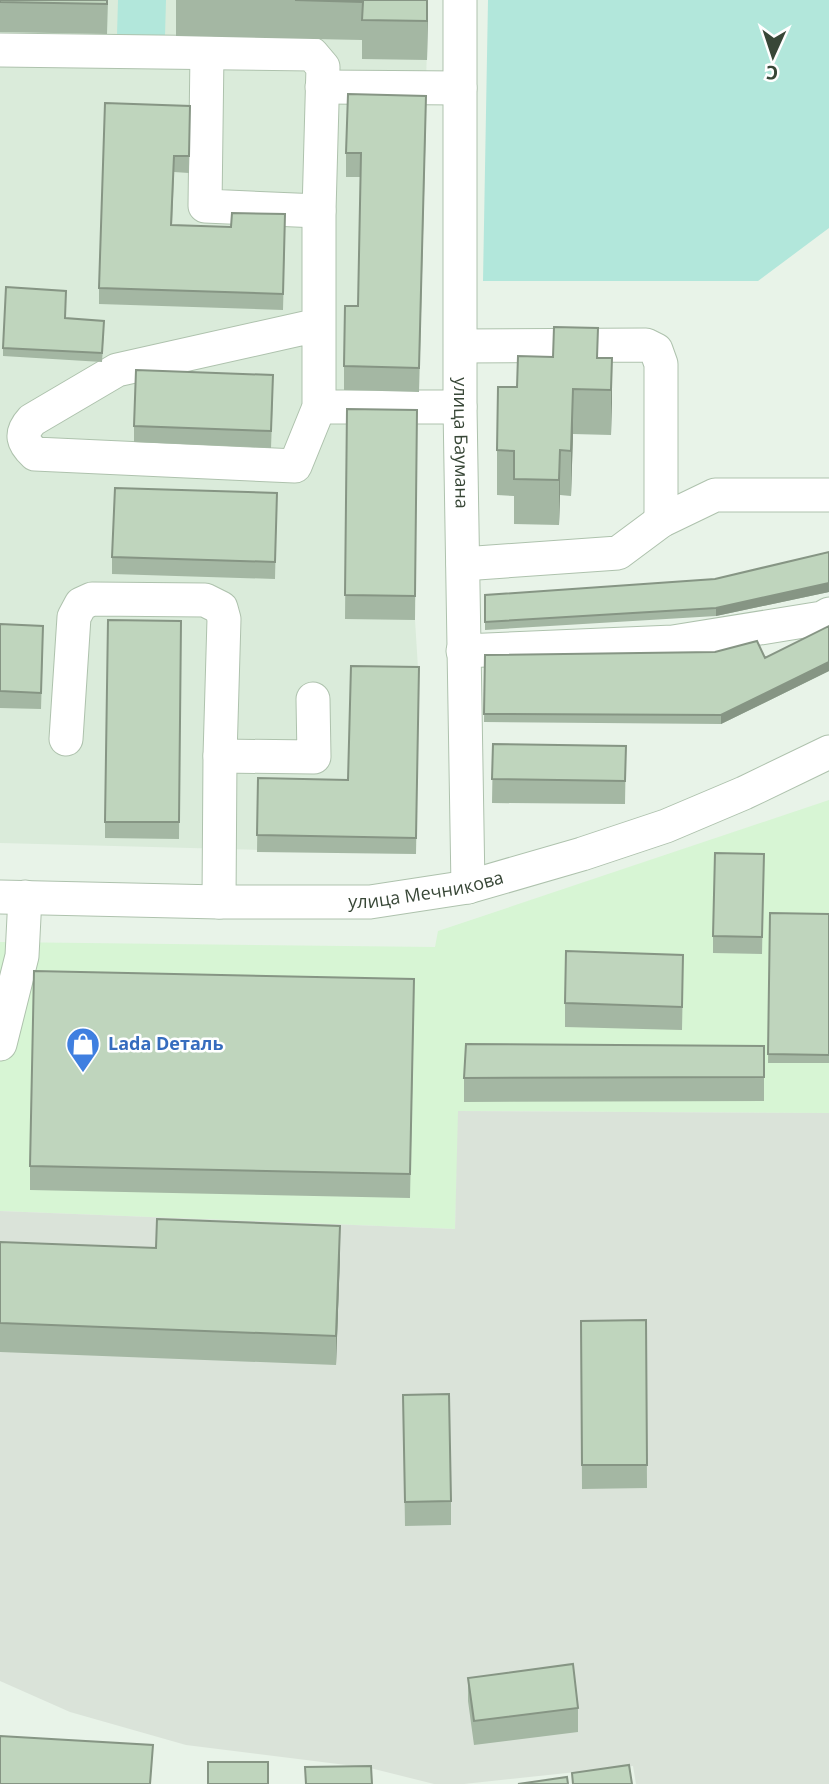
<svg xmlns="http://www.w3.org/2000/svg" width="829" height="1784" font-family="'Open Sans',sans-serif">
<rect width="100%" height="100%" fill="#e8f3e8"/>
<path fill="#daebda" d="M0 0H428L419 392 417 434 415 620 419 684 416 854 0 843Z"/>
<path fill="#d7f5d4" d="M829 800V1113L459 1111 455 1229 0 1211V942L435 947 438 931Z"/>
<path fill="#dae3d9" d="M458 1111 829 1113V1784H636L633 1766 464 1784H434L370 1768 186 1745 70 1712 0 1681V1211L455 1229Z"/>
<path fill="#b2e7db" d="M118 0H166L165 36 117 35Z
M488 0H829V228L758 281H483Z"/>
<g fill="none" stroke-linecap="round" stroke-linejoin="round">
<g stroke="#aec2ad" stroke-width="35">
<g id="minor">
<path id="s1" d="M460 0V407L468 887"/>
<path d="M0 50 312 54 323 67 319 211V407L295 466 35 454C23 443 19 434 32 420L117 370 318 325"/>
<path d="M207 52 205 206 319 211"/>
<path d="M322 87 460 88"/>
<path d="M461 346 646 345 656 350 661 364V521"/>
<path d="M319 407H460"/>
<path d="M463 564 618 553 661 521 715 495H829"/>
<path d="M463 651 673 642 822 618 829 614"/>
<path d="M66 739 74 617 81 604 92 599 205 600 221 608 224 619 220 756 219 902"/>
<path d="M220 756 314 757 313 699"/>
<path id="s2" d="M0 897 219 902H370L468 887 582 854 666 826 744 793 829 752"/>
<path d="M0 1044 22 956 25 897"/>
</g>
</g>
<use href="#minor" stroke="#fff" stroke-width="33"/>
</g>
<path fill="#a4b7a3" d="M0 0H108L107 34 0 32Z
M176 0H428L427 60 362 59V40L176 36Z
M426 119 419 392 344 390V366L358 306 361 177H346V153Z
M190 122 189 173 174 172 172 225 285 231 283 310 99 304V288Z
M65 318 104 329 102 362 3 356V348Z
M598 358H612L611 435 573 434 571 496 560 495 559 525 514 524V496L497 495V450L517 387Z
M273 391 271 448 134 442V426Z
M347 409 417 410 415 620 345 619Z
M277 493 275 579 112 574V557Z
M829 552V592L716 616 485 630V622L715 579Z
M181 621 179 839 105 838V822Z
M0 624 43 642 41 709 0 708Z
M829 626V671L721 724 484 722 485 655 765 658Z
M419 667 416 854 257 852 258 778 348 780Z
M493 744 626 746 625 804 492 803Z
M764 854 762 954 713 953V936Z
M770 913 829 914V1063H768Z
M683 979 682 1030 565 1027V1003Z
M414 1003 410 1198 30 1190V1166Z
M764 1046V1101L464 1102V1078Z
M0 1242 340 1256 336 1365 0 1352Z
M646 1320 647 1488 582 1489 581 1321Z
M403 1395 451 1501V1525L405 1526Z
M468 1678 578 1708V1732L474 1745 468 1701Z"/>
<path fill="#869584" d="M427 0H428L427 60Z
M612 358V403L611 435V390Z
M573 389V434L571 496V451Z
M560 450V495L559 525V480Z
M829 583V592L716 616V608Z
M829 662V671L721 724V715Z
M340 1226V1256L336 1365V1336Z"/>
<path fill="#bfd5bd" stroke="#869584" stroke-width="2" d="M0 0H107V4L0 2Z
M295 0H427V21L362 20 363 2Z
M348 94 426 96 419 368 344 366 345 306H358L361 153H346Z
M105 103 190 106 189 156H174L171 225 231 227 232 213 285 214 283 294 99 288Z
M6 287 66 291 65 318 104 321 102 353 3 348Z
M554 327 598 328 597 358H612L611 390 573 389 571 451 560 450 559 480 514 479V451L497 450 498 387H517L518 356 553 357Z
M136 370 273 375 271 431 134 426Z
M347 409 417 410 415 596 345 595Z
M115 488 277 493 275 562 112 557Z
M829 552V583L716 608 485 622V595L715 579Z
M108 620 181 621 179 822H105Z
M0 624 43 626 41 693 0 691Z
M829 626V662L721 715 484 714 485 655 715 652 757 641 765 658Z
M351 666 419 667 416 838 257 835 258 778 348 780Z
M493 744 626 746 625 781 492 779Z
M715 853 764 854 762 937 713 936Z
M770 913 829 914V1055L768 1054Z
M566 951 683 955 682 1007 565 1003Z
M34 971 414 979 410 1174 30 1166Z
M466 1044 764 1046V1077L464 1078Z
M157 1219 340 1226 336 1336 0 1323V1242L156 1248Z
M646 1320 647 1465H582L581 1321Z
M449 1394 451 1501 405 1502 403 1395Z
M573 1664 578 1708 474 1721 468 1678Z
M0 1736 153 1745 150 1784H0Z
M208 1762H268V1784H208Z
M629 1765 632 1784H573L572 1773Z
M371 1766 372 1784H306L305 1767Z
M567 1777 568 1784H518Z"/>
<defs>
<g id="shop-pin" transform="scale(1.75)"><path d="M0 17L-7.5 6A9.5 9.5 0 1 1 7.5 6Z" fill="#3f7fe0" stroke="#fff"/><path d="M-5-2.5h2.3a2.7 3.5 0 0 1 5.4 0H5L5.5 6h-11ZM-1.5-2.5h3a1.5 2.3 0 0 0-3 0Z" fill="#fff"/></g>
</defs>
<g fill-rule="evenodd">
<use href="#shop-pin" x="83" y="1044"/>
</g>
<g text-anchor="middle" stroke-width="5" stroke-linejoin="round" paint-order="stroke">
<g font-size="18" fill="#384737" stroke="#fff">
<text dy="6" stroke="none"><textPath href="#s1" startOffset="443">улица Баумана</textPath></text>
<text dy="6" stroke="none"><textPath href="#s2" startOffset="427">улица Мечникова</textPath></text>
</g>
<g font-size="18" font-weight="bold" fill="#366cbe" stroke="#fff" text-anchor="start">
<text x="108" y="1050">Lada Dеталь</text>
</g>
</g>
<g transform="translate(773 56) rotate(183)" stroke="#ffffff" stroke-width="5" paint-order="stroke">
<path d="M0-5L12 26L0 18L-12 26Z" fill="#384737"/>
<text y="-10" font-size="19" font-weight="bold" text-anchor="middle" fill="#384737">С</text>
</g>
</svg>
